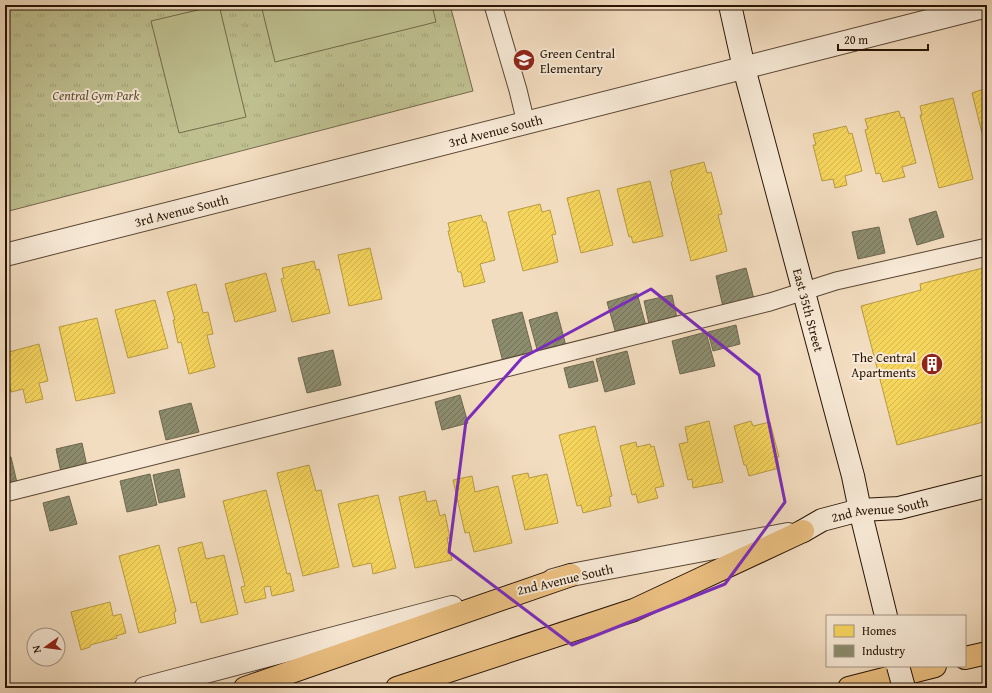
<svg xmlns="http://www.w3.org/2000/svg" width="992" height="693" font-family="'Gentium Book Plus',serif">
<defs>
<pattern id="park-tufts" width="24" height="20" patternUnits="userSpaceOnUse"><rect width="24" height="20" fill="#bfc090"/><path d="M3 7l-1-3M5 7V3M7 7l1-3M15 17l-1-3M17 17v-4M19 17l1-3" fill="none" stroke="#a4a47b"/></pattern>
<pattern id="homes-hatch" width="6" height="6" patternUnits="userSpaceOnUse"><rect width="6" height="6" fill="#f6d55c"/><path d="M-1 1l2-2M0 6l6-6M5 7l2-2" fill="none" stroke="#d3b64e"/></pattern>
<pattern id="industry-hatch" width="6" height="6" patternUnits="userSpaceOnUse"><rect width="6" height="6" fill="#8c8c6e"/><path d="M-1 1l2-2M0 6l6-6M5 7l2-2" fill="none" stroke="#727158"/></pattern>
</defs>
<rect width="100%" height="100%" fill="#f3ddc0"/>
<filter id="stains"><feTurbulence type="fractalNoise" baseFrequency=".005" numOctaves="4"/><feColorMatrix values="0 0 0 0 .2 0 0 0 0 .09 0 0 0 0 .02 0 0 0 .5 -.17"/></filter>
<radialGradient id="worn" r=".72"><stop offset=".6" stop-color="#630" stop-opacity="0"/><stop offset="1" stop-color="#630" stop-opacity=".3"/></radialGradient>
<path fill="url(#park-tufts)" stroke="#736a4a" d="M5 5H450L473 91 5 212Z"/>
<path fill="#bfc090" stroke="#736a4a" d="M219 5 246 117 179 133 151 21Z
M261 5H432L436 22 275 62Z"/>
<path fill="url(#homes-hatch)" stroke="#b89b42" d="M987 88V140L984 141 972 93Z
M953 98 973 179 939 188 920 115H922L920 106Z
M899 111 901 118 904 117 916 163 902 167 905 177 883 182 880 173 876 174 865 130 868 129 865 119Z
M846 126 849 134 852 133 862 171 845 176 847 185 835 188 833 179 822 181 813 145H816L813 134Z
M704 162 707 173 711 172 722 214 718 215 727 251 691 261 671 182 673 181 670 171Z
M650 181 663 236 633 243 631 236 629 237 617 189Z
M599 190 613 245 581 253 567 198Z
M540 204 542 212 550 210 556 234 552 235 558 262 523 271 508 212Z
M481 215 483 222H486L495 260 480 264 485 282 464 287 461 272H458L448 231H450L448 223Z
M370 248 382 299 349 306 338 255Z
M314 261 316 270 319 269 330 313 292 322 281 279 284 278 282 268Z
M987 267V421L897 445 861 306 921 290 920 284Z
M266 273 276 311 235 322 225 284Z
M196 284 203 313 208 312 213 334 207 335 215 367 189 374 181 342 178 343 173 320H175L167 292Z
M155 300 168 348 128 358 115 310Z
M97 318 115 393 76 401 59 327Z
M39 344 48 381 39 383 43 399 26 403 23 389 11 392 5 368V353Z
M709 421 723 482 693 488 692 479 688 480 679 444 688 442 685 427Z
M751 421 753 426 770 422 779 457H777L779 468 749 476 746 465H744L734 426Z
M595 426 612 496 609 497 611 506 583 513 581 505 577 506 559 435Z
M636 442 637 447 650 444 651 447 654 446 664 486 655 488 658 498 638 503 636 494 632 495 620 446Z
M309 465 316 491 321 490 339 567 303 576 277 473Z
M528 473 529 478 547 474 558 523 525 530 512 476Z
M472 476 475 492 498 486 512 543 474 552 469 532 465 533 453 480Z
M266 490 287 574 290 573 294 591 272 596 270 586 264 587 266 598 245 603 241 587 245 586 223 501Z
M425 491 427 502 436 500 440 516 445 514 450 538H447L452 560 415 568 399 497Z
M378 495 396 568 373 574 371 563 353 567 338 504Z
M202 542 206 559 224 555 238 614 201 623 196 602 191 603 178 548Z
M159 545 176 611 174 613 176 623 139 633 119 556Z
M110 602 113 616 121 614 126 633 116 636 117 638 90 645V647L81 650 71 612Z"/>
<path fill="url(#industry-hatch)" stroke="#6e684e" d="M936 211 944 237 917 245 909 219Z
M879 227 885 253 858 259 852 232Z
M746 268 754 299 723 307 716 276Z
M637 293 646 326 616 334 607 302Z
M672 295 677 318 649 324 644 301Z
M522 312 533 354 503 362 492 320Z
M557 312 566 346 538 353 529 320Z
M736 325 740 344 713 351 708 332Z
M706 332 715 366 680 374 672 341Z
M333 350 341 385 307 393 298 358Z
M627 351 635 384 605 392 596 359Z
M593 361 598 381 569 388 564 368Z
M460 395 468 423 442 430 435 402Z
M191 403 199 432 166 440 159 411Z
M82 443 88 471 62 477 56 449Z
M11 457 18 487 5 490V458Z
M179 469 185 497 159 503 153 475Z
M150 474 157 505 127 512 120 481Z
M69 496 77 524 50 531 43 503Z"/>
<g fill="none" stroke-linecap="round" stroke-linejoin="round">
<g stroke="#5a4633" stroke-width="19">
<path id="lane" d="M493 5 518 90 526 123
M5 493 770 302 836 281 987 247"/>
</g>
<g stroke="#5a4633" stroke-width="24">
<g id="street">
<path id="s1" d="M5 255 987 6"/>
<path d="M553 580 571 575 788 534"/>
<path d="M145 688 452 607"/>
</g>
</g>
<g stroke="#271404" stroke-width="24">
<g id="secondary">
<path id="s2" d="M730 5 744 68 853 476 860 510 886 616"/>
<path id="s3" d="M803 531 822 520 860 510 899 508 987 486"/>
</g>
</g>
<g stroke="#271404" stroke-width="24">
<path id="highway" d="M965 658 987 653
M245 688 571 575
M397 688 634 610 803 531
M849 688 935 666"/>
</g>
<use href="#lane" stroke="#f7e9d6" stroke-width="17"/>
<use href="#street" stroke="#f7e9d6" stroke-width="22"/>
<use href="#secondary" stroke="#f7e9d6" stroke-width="22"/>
<use href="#highway" stroke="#eabe80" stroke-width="22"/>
<g stroke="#271404" stroke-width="24" stroke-linecap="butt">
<path id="secondary-bridge" d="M898 666 904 688"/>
</g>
<use href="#secondary-bridge" stroke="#f7e9d6" stroke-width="22"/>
</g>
<path fill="none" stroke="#7b2cbf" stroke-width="3" stroke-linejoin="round" d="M651 289 759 375 785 502 725 584 572 645 449 552 466 421 522 358Z"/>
<defs>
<g id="school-disc" transform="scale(1.15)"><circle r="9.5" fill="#8f2418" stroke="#f7e9d6"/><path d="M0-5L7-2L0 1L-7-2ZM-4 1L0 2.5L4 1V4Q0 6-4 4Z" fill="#fff"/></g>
<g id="building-disc" transform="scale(1.15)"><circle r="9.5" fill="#8f2418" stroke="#f7e9d6"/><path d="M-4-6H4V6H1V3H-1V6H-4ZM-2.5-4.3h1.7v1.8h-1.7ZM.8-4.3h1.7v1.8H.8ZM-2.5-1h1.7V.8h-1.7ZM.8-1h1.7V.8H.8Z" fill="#fff"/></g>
</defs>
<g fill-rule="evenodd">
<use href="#school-disc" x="524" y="60"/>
<use href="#building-disc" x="932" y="364"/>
</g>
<g text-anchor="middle" stroke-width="4" stroke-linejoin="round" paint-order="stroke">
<g font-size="13" fill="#271404" stroke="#f7e9d6" text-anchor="start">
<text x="540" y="58">Green Central<tspan x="540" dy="15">Elementary</tspan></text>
<text x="916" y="362" text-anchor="end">The Central<tspan x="916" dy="15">Apartments</tspan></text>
</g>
<g font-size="13" font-style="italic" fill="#5c5035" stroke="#f7e9d6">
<text x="96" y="100">Central Gym Park</text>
</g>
<g font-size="13" fill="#271404" stroke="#f7e9d6">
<text dy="5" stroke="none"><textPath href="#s1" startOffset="506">3rd Avenue South</textPath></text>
<text dy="5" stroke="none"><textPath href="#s1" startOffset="182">3rd Avenue South</textPath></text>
<text dy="5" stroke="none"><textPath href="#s2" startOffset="315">East 35th Street</textPath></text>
<text dy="5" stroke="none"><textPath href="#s3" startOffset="81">2nd Avenue South</textPath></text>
<text transform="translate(565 579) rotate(-13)" y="5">2nd Avenue South</text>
</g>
</g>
<rect width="992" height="693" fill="none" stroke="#f3ddc0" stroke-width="20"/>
<rect x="6" y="6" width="980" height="681" fill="none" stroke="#271404" stroke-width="2"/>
<rect x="10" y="10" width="972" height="673" fill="none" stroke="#271404"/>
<rect x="826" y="615" width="140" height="52" fill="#f7e9d6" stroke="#a49482"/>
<rect x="834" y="625" width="20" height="12" fill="#f6d55c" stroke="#a49482"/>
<text x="862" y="635" font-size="12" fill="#271404">Homes</text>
<rect x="834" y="645" width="20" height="12" fill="#8c8c6e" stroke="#a49482"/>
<text x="862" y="655" font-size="12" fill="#271404">Industry</text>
<g transform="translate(46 647) rotate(256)"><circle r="19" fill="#f7e9d6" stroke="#a49482"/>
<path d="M0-3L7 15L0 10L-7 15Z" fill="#8f2418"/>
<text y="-6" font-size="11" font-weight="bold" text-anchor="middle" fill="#271404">N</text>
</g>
<path d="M838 44v6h90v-6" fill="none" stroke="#271404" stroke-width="2"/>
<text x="844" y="44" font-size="12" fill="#271404" stroke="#f7e9d6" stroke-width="3" paint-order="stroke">20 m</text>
<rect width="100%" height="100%" filter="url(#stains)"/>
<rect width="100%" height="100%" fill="url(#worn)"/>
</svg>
